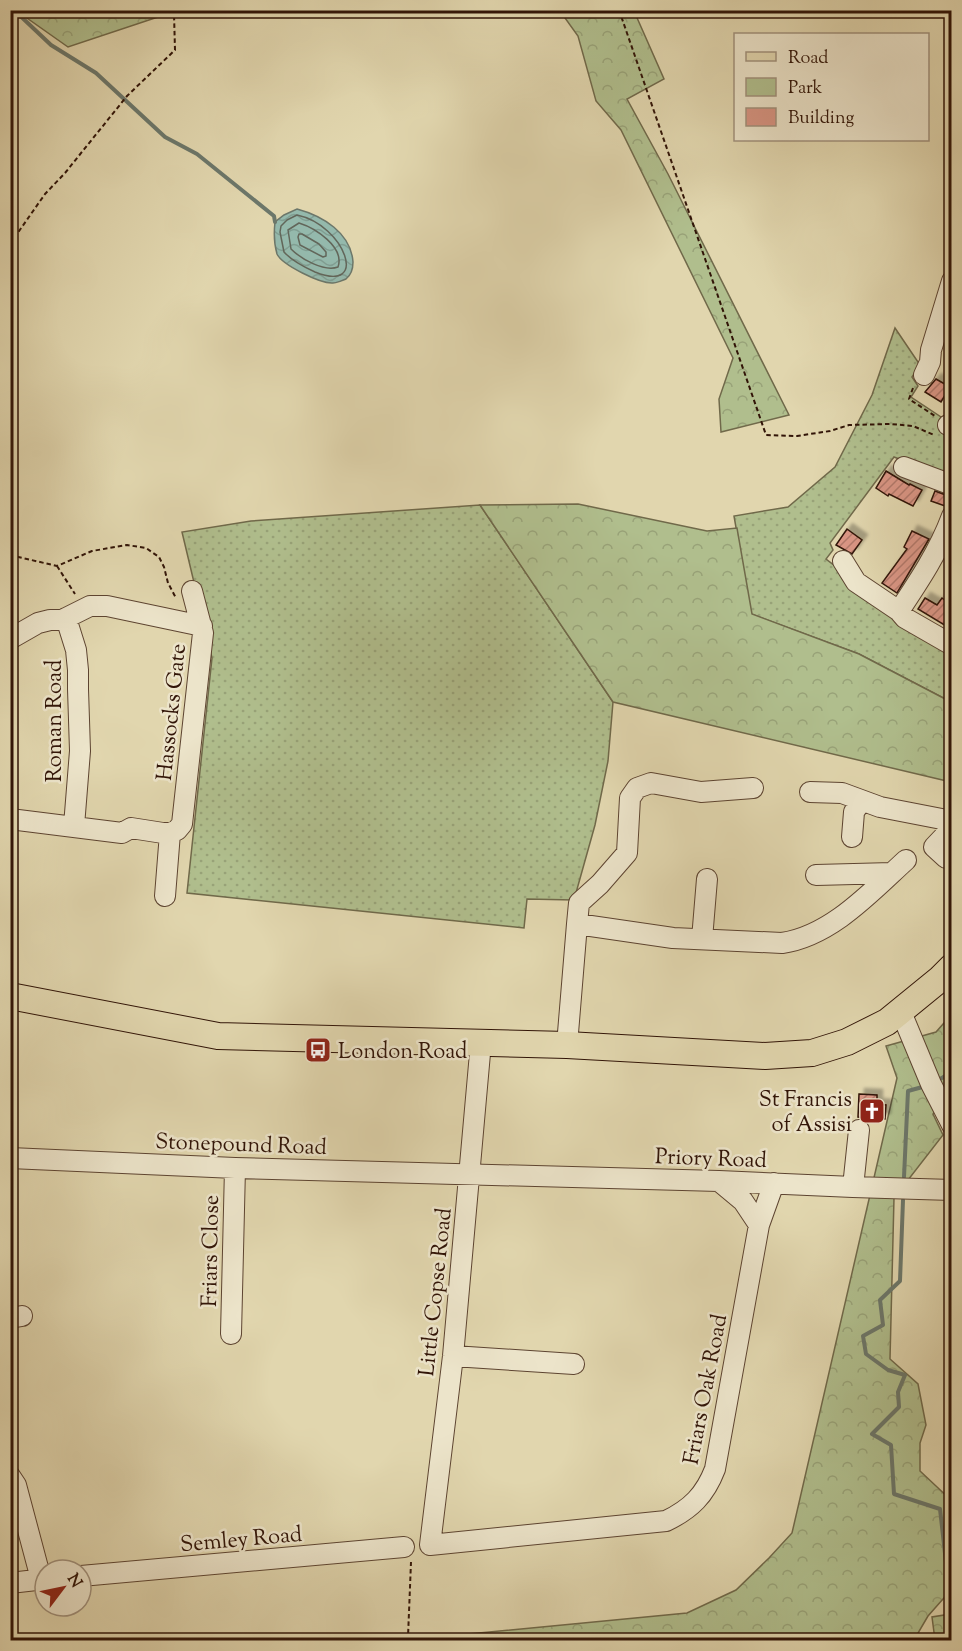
<svg xmlns="http://www.w3.org/2000/svg" width="962" height="1651" font-family="'Sorts Mill Goudy',serif">
<defs>
<pattern id="green-dots" width="8" height="8" patternUnits="userSpaceOnUse" patternTransform="scale(1.5)"><rect width="8" height="8" fill="#b0be8d"/><path d="M2 2h.1M6 6h.1" fill="none" stroke="#98a278" stroke-width="1.8" stroke-linecap="round"/></pattern>
<pattern id="forest-crowns" width="20" height="18" patternUnits="userSpaceOnUse" patternTransform="scale(1.5)"><rect width="20" height="18" fill="#b0be8d"/><path d="M2 6a3 3 0 1 1 6 0M12 15a3 3 0 1 1 6 0" fill="none" stroke="#98a278"/></pattern>
<pattern id="water-waves" width="16" height="10" patternUnits="userSpaceOnUse" patternTransform="scale(1.5)"><rect width="16" height="10" fill="#94b9ac"/><path d="M0 5q4-4 8 0t8 0" fill="none" stroke="#809e92"/></pattern>
<pattern id="building-hatch" width="6" height="6" patternUnits="userSpaceOnUse" patternTransform="scale(1.5)"><rect width="6" height="6" fill="#d99584"/><path d="M-1 1l2-2M0 6l6-6M5 7l2-2" fill="none" stroke="#b1786a"/></pattern>
<filter id="shadow"><feDropShadow dx="5.5" dy="-5.5" stdDeviation="1.5" flood-color="#0004"/></filter>
</defs>
<rect width="100%" height="100%" fill="#e1d6ae"/>
<filter id="stains"><feTurbulence type="fractalNoise" baseFrequency=".00333" numOctaves="4"/><feColorMatrix values="0 0 0 0 .2 0 0 0 0 .09 0 0 0 0 .02 0 0 0 .5 -.17"/></filter>
<radialGradient id="worn" r=".72"><stop offset=".6" stop-color="#630" stop-opacity="0"/><stop offset="1" stop-color="#630" stop-opacity=".3"/></radialGradient>
<path fill="url(#green-dots)" stroke="#70694a" stroke-width="1.5" d="M895 328 920 365 912 377 918 386 911 397 944 419 951 432V480L894 457 830 543 833 550 826 559 951 654V702L859 654 751 614 734 516 788 507 835 467 872 395Z
M480 505 613 702 608 761 595 825 574 900 527 899 524 928 187 893 212 658 182 532 251 521Z"/>
<path fill="url(#forest-crowns)" stroke="#70694a" stroke-width="1.5" d="M17 11H176L68 47Z
M560 11H634L664 79 627 99 668 174 789 415 721 432 719 399 733 358 621 130 596 101 578 36Z
M578 504 707 531 737 528 752 614 859 654 951 702V782L613 702 480 505Z
M951 1015V1090L933 1114 943 1135 894 1198 890 1359 918 1384 926 1425 920 1443V1471L952 1501 951 1590 928 1616 914 1640H406L687 1613 736 1590 769 1558 792 1533 897 1078 886 1046 936 1032Z
M951 1614V1640H935L932 1617Z"/>
<path fill="url(#water-waves)" stroke="#6c776a" stroke-width="1.5" d="M297 209C323 216 351 233 353 262 353 268 351 275 346 279 344 280 336 283 333 283 321 284 282 265 277 254 274 244 274 231 275 222L284 215Z"/>
<g fill="none" stroke-linecap="round" stroke-linejoin="round">
<path stroke="#62665a" stroke-width="1.5" d="M297 215C345 225 370 294 315 272 304 267 292 261 284 252L280 232 281 226 287 220Z
M299 223C315 228 345 247 338 267 324 272 301 259 291 249L288 230Z
M299 234H302L319 244 326 252V256L323 257 300 245 298 237Z"/>
<path stroke="#6c776a" stroke-width="4" d="M14 10 51 45 96 73 165 137 197 154 274 216 275 222
M935 1082 952 1072
M904 1177 908 1091 926 1086
M903 1200 900 1281 880 1300 883 1325 863 1336 866 1354 888 1370 905 1375 898 1392 899 1407 872 1434 891 1445 894 1494 940 1509 949 1589 947 1640"/>
</g>
<path fill="url(#building-hatch)" stroke="#311407" stroke-width="1.5" filter="url(#shadow)" d="M936 379 950 387 941 402 925 392Z
M886 471 909 485 910 484 922 490 913 506 889 494 888 496 876 488Z
M935 491 951 497 948 505 945 506 931 501Z
M847 529 862 540 852 554 836 545Z
M912 531 929 539 897 593 882 583 907 549 904 547Z
M925 598 937 605 942 598 951 605V629L918 609Z
M859 1094 877 1095V1104L886 1105 885 1119 858 1117Z"/>
<g fill="none" stroke-linecap="round" stroke-linejoin="round">
<g stroke="#5d4431" stroke-width="22">
<path id="minor" d="M924 375 930 362 931 350 952 281
M948 425 952 427
M904 467 952 485
M952 516C939 551 919 581 899 611L905 618 952 645
M843 561 856 582 899 611
M66 618 76 650 78 670V689L80 751 74 826
M10 639 38 623 50 620H62L90 606H107L202 626
M810 792 842 793 880 807 952 821
M10 819 122 833 131 828 163 833H170L177 830 182 824 203 633 192 591
M852 837 854 812 861 801
M946 858 934 847 952 828
M816 875 892 873
M165 896 170 833
M577 924 579 903 600 884 627 853 630 798 637 788 651 783 701 792 753 788
M702 939 707 879
M901 1012 931 1084 952 1125
M481 1042 453 1356 430 1545 666 1521C691 1509 705 1495 715 1469L759 1225 774 1183
M567 1045 577 924 673 938 782 943C831 936 871 892 906 860
M10 1158 235 1168 719 1181 853 1187 952 1190
M719 1181 743 1201 759 1225
M853 1187 859 1130
M10 1318 22 1316
M231 1334 235 1168
M453 1356 574 1364
M10 1476 16 1485 41 1579
M81 1576 404 1547
M10 1583 45 1579"/>
</g>
<g stroke="#311407" stroke-width="28">
<path id="major" d="M10 996 218 1036 567 1045 765 1056 812 1053 847 1042 887 1022 941 978 952 967"/>
</g>
<path stroke="#311407" stroke-width="2" stroke-dasharray="4.5 3" stroke-linecap="butt" d="M619 10 766 435 797 436 830 431 849 425 890 424 913 426 934 435
M10 244 45 194 65 173 127 96 175 50 174 14 186 10
M913 388 909 399 935 416
M10 555 57 566 92 551 127 545 146 548 159 557 164 567 168 583 176 598
M57 566 75 594
M397 1640 408 1637 411 1562"/>
<use href="#minor" stroke="#ece4ca" stroke-width="20"/>
<use href="#major" stroke="#e1d6ae" stroke-width="26"/>
</g>
<defs>
<g id="bus-square" transform="scale(1.35)"><rect x="-9" y="-9" width="18" height="18" rx="4" fill="#8f2418" stroke="#ece4ca"/><path d="M-5-6H5V4H4V6H2V4H-2V6H-4V4H-5ZM-3.5-4V0h7V-4ZM-3.5 1.2v1.5H-2V1.2ZM2 1.2v1.5H3.5V1.2Z" fill="#fff"/></g>
<g id="church-square" transform="scale(1.35)"><rect x="-9" y="-9" width="18" height="18" rx="4" fill="#8f2418" stroke="#ece4ca"/><path d="M-1.2-6h2.4v3.5h3.3v2.4h-3.3V6h-2.4V-.1h-3.3v-2.4h3.3Z" fill="#fff"/></g>
</defs>
<g fill-rule="evenodd">
<use href="#bus-square" x="318" y="1050"/>
<use href="#church-square" x="872" y="1111"/>
</g>
<g text-anchor="middle" stroke-width="5" stroke-linejoin="round" paint-order="stroke">
<g font-size="22" fill="#311407" stroke="#ece4ca">
<text transform="translate(170 712) rotate(-84)" y="8">Hassocks Gate</text>
<text transform="translate(53 721) rotate(-90)" y="8">Roman Road</text>
<text transform="translate(241 1143) rotate(2)" y="8">Stonepound Road</text>
<text transform="translate(711 1157) rotate(2)" y="8">Priory Road</text>
<text transform="translate(209 1251) rotate(-89)" y="8">Friars Close</text>
<text transform="translate(434 1292) rotate(-84)" y="8">Little Copse Road</text>
<text transform="translate(704 1389) rotate(-79)" y="8">Friars Oak Road</text>
<text transform="translate(241 1538) rotate(-5)" y="8">Semley Road</text>
</g>
<g font-size="22" fill="#311407" stroke="#ece4ca" text-anchor="start">
<text x="338" y="1058">London Road</text>
<text x="852" y="1106" text-anchor="end">St Francis<tspan x="852" dy="25">of Assisi</tspan></text>
</g>
</g>
<rect width="962" height="1651" fill="none" stroke="#e1d6ae" stroke-width="36"/>
<rect x="12" y="12" width="938" height="1627" fill="none" stroke="#311407" stroke-width="3"/>
<rect x="18" y="18" width="926" height="1615" fill="none" stroke="#311407" stroke-width="1.5"/>
<rect x="734" y="33" width="195" height="108" fill="#ece4ca" stroke="#a1917c" stroke-width="1.5"/>
<rect x="746" y="52" width="30" height="9" fill="#e1d6ae" stroke="#a1917c" stroke-width="1.5"/>
<text x="788" y="63" font-size="18" fill="#311407">Road</text>
<rect x="746" y="78" width="30" height="18" fill="#b0be8d" stroke="#a1917c" stroke-width="1.5"/>
<text x="788" y="93" font-size="18" fill="#311407">Park</text>
<rect x="746" y="108" width="30" height="18" fill="#d99584" stroke="#a1917c" stroke-width="1.5"/>
<text x="788" y="123" font-size="18" fill="#311407">Building</text>
<g transform="translate(63 1588) rotate(58)"><circle r="28" fill="#ece4ca" stroke="#a1917c" stroke-width="1.5"/>
<path d="M0-4.5L10 22L0 15L-10 22Z" fill="#8f2418"/>
<text y="-9" font-size="16" font-weight="bold" text-anchor="middle" fill="#311407">N</text>
</g>
<rect width="100%" height="100%" filter="url(#stains)"/>
<rect width="100%" height="100%" fill="url(#worn)"/>
</svg>
